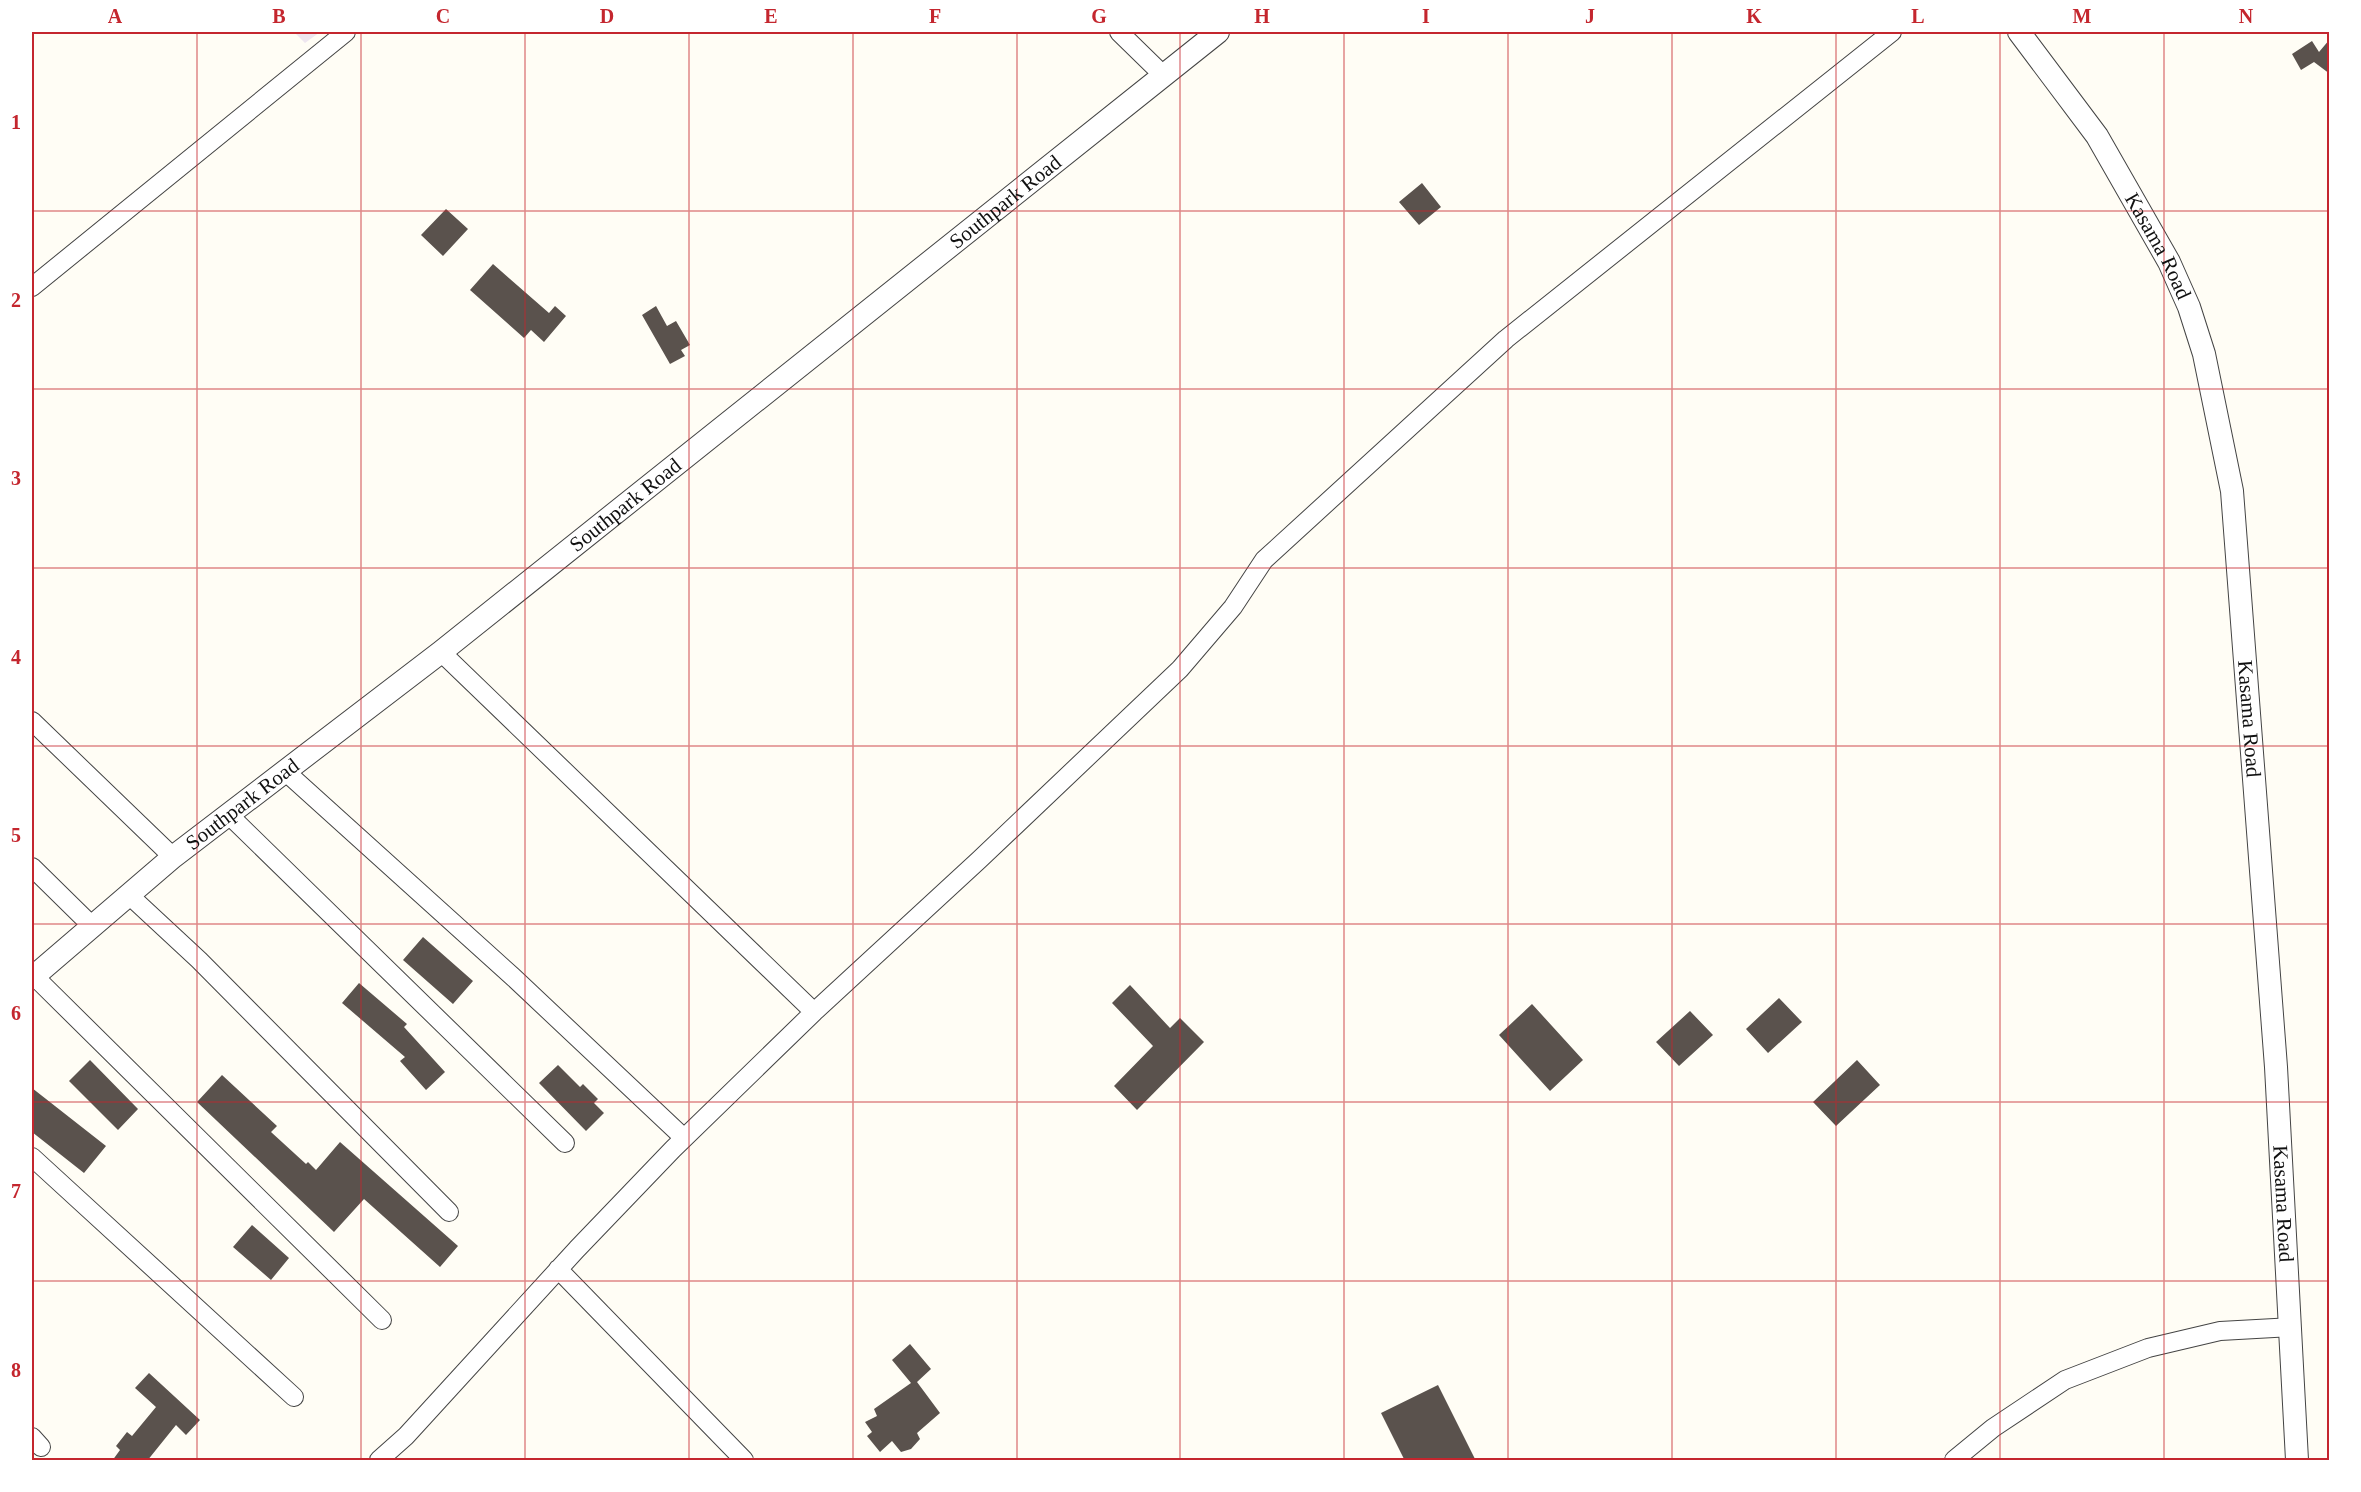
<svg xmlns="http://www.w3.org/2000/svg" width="2361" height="1492" font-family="Georgia,serif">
<rect width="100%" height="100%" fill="#fffdf5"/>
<path fill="#eee6ef" d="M294 32H320L305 43Z"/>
<path fill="#5a524d" d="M2330 39V74L2314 62 2301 70 2292 54 2312 41 2319 52Z
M1422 183 1441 207 1419 225 1399 202Z
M446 209 468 229 443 256 421 235Z
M493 264 549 313 555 306 566 316 544 342 531 330 524 338 470 290Z
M656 306 667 326 676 321 690 345 681 350 685 356 670 364 642 315Z
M423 937 473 981 453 1004 403 960Z
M359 983 407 1024 404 1027 445 1072 426 1090 400 1061 405 1057 342 1003Z
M1130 985 1170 1028 1180 1018 1204 1042 1137 1110 1114 1086 1153 1046 1112 1003Z
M1779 998 1802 1022 1768 1053 1746 1029Z
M1532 1004 1583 1060 1550 1091 1499 1035Z
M1690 1011 1713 1035 1679 1066 1656 1042Z
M90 1060 138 1109 118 1130 69 1081Z
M1857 1060 1880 1085 1836 1126 1813 1102Z
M558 1065 580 1087 583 1084 598 1099 594 1103 604 1113 586 1131 539 1083Z
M222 1075 277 1126 271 1132 306 1164 308 1162 316 1170 340 1142 458 1246 440 1267 364 1199 334 1232 197 1102Z
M32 1088 106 1146 84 1173 32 1132Z
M252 1225 289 1258 271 1280 233 1247Z
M910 1344 931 1369 917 1382 940 1413 917 1433 920 1439 911 1449 901 1452 892 1441 880 1452 867 1436 872 1432 865 1422 877 1416 874 1409 911 1383 892 1360Z
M149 1373 200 1420 186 1435 176 1425 147 1461H112L120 1450 116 1446 127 1432 132 1436 156 1407 135 1388Z
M1438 1385 1476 1461H1405L1381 1413Z"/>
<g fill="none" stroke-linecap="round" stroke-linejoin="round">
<g stroke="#444" stroke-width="20">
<path id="minor" d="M1119 32 1162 74
M32 287 346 32
M441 652 814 1012
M32 721 173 857
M286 772 512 976 684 1138
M229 815 565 1143
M32 867 92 926
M129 895 199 960 449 1212
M34 976 382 1320
M32 1157 294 1397
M558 1269 744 1460
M32 1437 41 1447
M379 1460 406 1436 577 1249 673 1149 814 1012 979 860 1180 669 1233 607 1264 560 1506 339 1892 32
M1954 1460 1993 1428 2065 1380 2148 1348 2220 1331 2291 1327"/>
</g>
<g stroke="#444" stroke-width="24">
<g id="tertiary">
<path id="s1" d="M2019 32 2097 136 2169 262 2189 307 2204 354 2232 491 2276 1067 2297 1460"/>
<path id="s2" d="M32 978 173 857 441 652 1218 32"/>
</g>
</g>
<use href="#minor" stroke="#fff" stroke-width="18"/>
<use href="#tertiary" stroke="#fff" stroke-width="22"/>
</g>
<path fill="none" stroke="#c4262e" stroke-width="1.5" stroke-opacity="0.55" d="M197 32V1460M361 32V1460M525 32V1460M689 32V1460M853 32V1460M1017 32V1460M1180 32V1460M1344 32V1460M1508 32V1460M1672 32V1460M1836 32V1460M2000 32V1460M2164 32V1460M32 211H2330M32 389H2330M32 568H2330M32 746H2330M32 924H2330M32 1102H2330M32 1281H2330"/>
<g text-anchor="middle" stroke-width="6" stroke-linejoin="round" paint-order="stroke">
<g font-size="21" fill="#111" stroke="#fff">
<text dy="7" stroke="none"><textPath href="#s2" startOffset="1245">Southpark Road</textPath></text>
<text dy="7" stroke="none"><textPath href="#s1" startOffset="256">Kasama Road</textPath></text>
<text dy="7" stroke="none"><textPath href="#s2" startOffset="759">Southpark Road</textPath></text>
<text dy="7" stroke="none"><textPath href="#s1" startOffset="742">Kasama Road</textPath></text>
<text dy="7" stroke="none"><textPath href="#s2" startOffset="273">Southpark Road</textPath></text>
<text dy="7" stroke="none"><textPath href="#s1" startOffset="1228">Kasama Road</textPath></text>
</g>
</g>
<rect width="2361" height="1492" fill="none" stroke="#ffffff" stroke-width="66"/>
<rect x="33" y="33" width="2295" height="1426" fill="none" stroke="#c4262e" stroke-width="2"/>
<g font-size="20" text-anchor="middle" font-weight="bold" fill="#c4262e">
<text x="115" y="23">A</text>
<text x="279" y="23">B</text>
<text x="443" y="23">C</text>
<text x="607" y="23">D</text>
<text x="771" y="23">E</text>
<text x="935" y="23">F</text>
<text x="1099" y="23">G</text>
<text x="1262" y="23">H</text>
<text x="1426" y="23">I</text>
<text x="1590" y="23">J</text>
<text x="1754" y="23">K</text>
<text x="1918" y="23">L</text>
<text x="2082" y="23">M</text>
<text x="2246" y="23">N</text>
<text x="16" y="129">1</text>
<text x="16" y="307">2</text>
<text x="16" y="485">3</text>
<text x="16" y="664">4</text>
<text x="16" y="842">5</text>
<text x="16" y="1020">6</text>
<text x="16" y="1198">7</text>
<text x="16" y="1377">8</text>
</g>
</svg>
